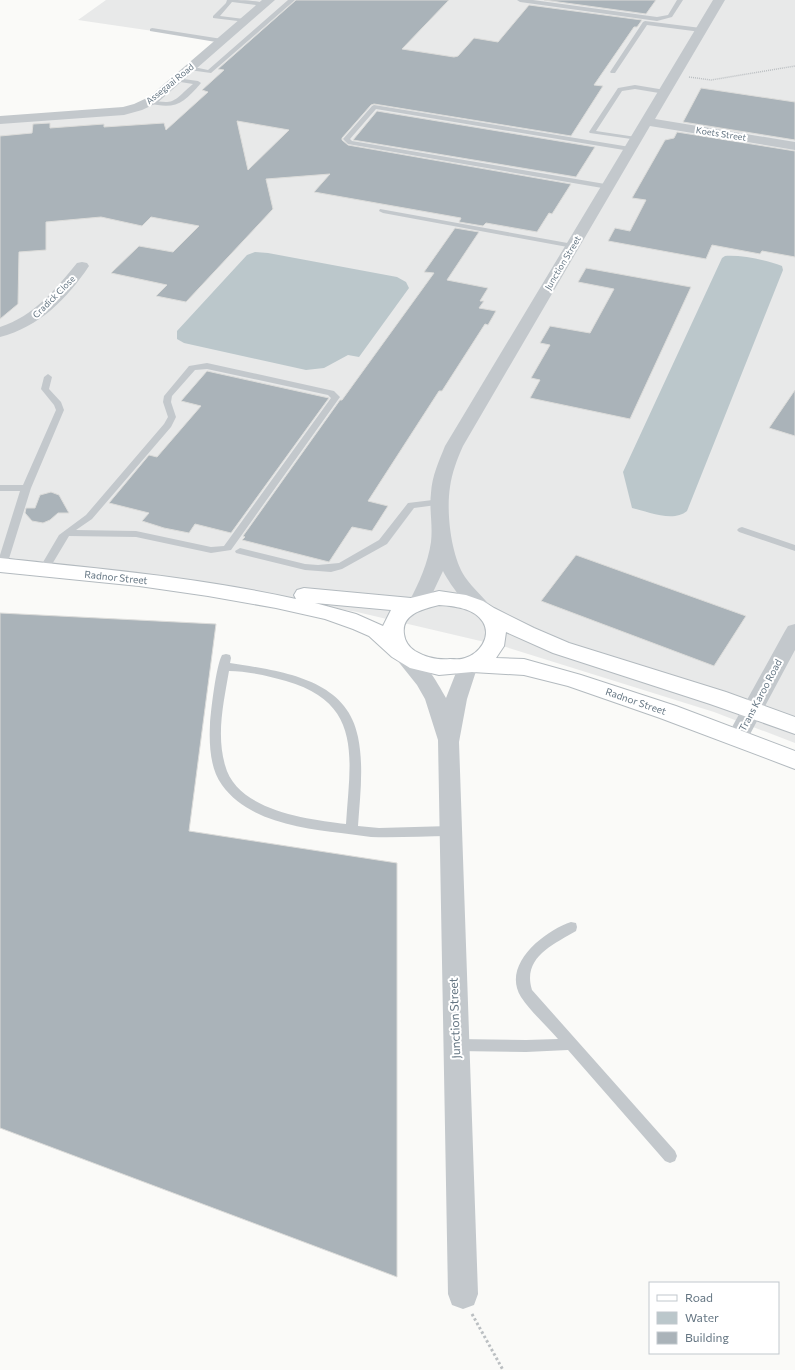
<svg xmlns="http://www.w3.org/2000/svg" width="795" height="1370" font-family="Commissioner,sans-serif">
<rect width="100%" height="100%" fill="#fafaf8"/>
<path fill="#e8e9e9" d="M106 0H795V743L714 712 506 647 357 612 231 591 0 567V121L139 107 221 41 78 20Z"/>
<path fill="#bbc7cb" d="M255 252 268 253 397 277 406 282 409 288 359 357 348 355 324 368 306 370 184 343 177 339V331L247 255Z
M725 256C743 255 765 260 782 266L783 270 687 511C673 523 647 511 632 508L623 472 722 258Z"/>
<path fill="#aab3b9" stroke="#dcdcda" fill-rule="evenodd" d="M296 0H449L402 49 454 57 458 56 474 38 498 42 529 5 642 20 637 27H634L594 85 603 86 571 136 374 104 371 105 342 138V140L348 145 571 184 552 214 549 213 537 232 486 223 483 226 459 222 461 218 314 192 330 174 266 179 273 209 186 302 156 296 167 285 111 273 139 246 173 252 199 226 151 217 142 226 101 217 46 222V250L19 252 18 304 0 319V136L32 133 33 124 50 123V128L104 124V127L164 123 166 130 208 92 202 90 224 70 218 69ZM237 121 289 130 248 170Z
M544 0H656L646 14Z
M701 88 795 102V140L683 122Z
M377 111 595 147 576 177 353 140Z
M677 132 795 151V257L762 251 760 254 712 245 706 259 608 241 615 228 630 231 646 200 632 198 665 140 674 138Z
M455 228 479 232 447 280 488 288 480 301H484L479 308 496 311 488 325 485 324 442 391H439L368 501 388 506 372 531 352 527 329 562 242 540 245 537 243 536 340 400H342L434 273 424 272Z
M586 268 691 287 630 419 530 398 540 380 531 378 550 345 540 343 550 326 590 333 614 289 578 282Z
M207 371 329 398 231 533 195 524 189 533 164 528 142 521 149 513 109 503 149 455 157 457 201 406 181 401Z
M795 390V436L769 428Z
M51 492 59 495 69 513H58L50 520 43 523 32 521 25 513 26 508H35L40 495Z
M576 555 746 616 714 666 541 601Z
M0 613 216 624 189 831 397 863V1277L0 1128Z"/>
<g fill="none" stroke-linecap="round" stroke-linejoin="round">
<g stroke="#b3babf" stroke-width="2">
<path id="secondary" d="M0 558C99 569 198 577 296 599L294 595 297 590 304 588 411 598 439 591 466 595 483 601 494 608 534 628 569 643 726 692 795 717V734L710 704 553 653 506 632 504 646 496 658 524 659 581 675 676 706 795 751V769L660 718 568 686 524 675 472 672 439 675 410 668 392 657 369 636 353 629 325 619 276 608 208 596 139 586 0 572ZM315 603 391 610 383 626 356 614ZM439 605C454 606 474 608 483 622 492 637 479 654 465 658 461 660 455 659 450 659 437 660 427 658 415 651 409 647 405 642 404 634 401 614 423 609 439 605Z"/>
</g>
<path stroke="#bbbfc2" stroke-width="1.5" stroke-dasharray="1 1" stroke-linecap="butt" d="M689 77 711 80 795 66"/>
<path stroke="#bbbfc2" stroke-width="3" stroke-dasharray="2.5 2.5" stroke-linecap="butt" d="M472 1314 503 1370"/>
<path fill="#c3c8cc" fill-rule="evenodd" d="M227 0C239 0 257 0 267 4L264 6 232 2 220 16 244 19 246 20V22L213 18V16L226 3Z
M288 0H295L211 73 189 70 186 68 189 66 208 70Z
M517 0H533L657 17 668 15 677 0H683L672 17 657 21 520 2Z
M645 21 701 28 704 30 701 32 647 25 615 73H611L610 72 643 22Z
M152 28 222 39 225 41 222 43 150 31V29Z
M176 78 198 81 201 83C183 104 175 110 148 103V101L150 100C176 105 173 101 193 84L174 81V79Z
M635 85 665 90 668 92 665 94 635 89 622 91 596 131 636 137 638 138V140L590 133 589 132 618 88Z
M374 105 630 147 633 149 630 151 376 109 350 139 352 141 611 185V189H608L348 144 343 139 372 106Z
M380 209 573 244 577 246 573 248 383 213 379 211Z
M207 363 334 391 340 397 231 550 211 553 136 537 69 536 48 571H40L39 569 59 535 86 515 164 424 168 417 163 402 164 396 189 366ZM207 369 328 395 331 398 224 546 211 547 136 531 76 530 92 519 171 427 176 417 171 402 172 396 195 370Z
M48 374 52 377 49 389 61 402 64 410 31 488 7 565 2 568H0V555L20 491H0V485H23L56 410 54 405 41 389 44 377Z
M441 499 446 502 444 504 414 508 387 544 342 569 331 572 305 570 236 553 235 551 240 548 305 564 318 565 339 563 379 540 408 503Z
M742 527 795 545V551L739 532 737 530 739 528Z
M226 654 230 655 231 658 230 663C279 671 347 678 358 737 364 766 360 797 358 826L379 828 450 826 454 828 456 831 454 834 450 836C424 836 397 838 371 837 361 836 351 834 341 833 300 828 248 821 222 785 210 769 209 744 210 724 211 710 216 666 222 655ZM229 671C247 671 269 676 286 681 364 703 350 760 346 824 307 819 237 811 225 765 216 734 224 701 229 671Z
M571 922 576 923 577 927 576 931C552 945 522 958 532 990L675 1151 677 1156 675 1161 670 1163 665 1161 568 1050 526 1052 456 1051 451 1049 449 1045 451 1041 456 1039 526 1040 558 1039C546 1025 531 1012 521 997 501 965 544 931 571 922Z"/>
<path fill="#c3c8cc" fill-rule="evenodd" d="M262 0H275L157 103 142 110 124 115 0 124V116L123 107 134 104 149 97Z
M713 0H725L655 119 795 142V150L650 126 463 446C457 459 452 473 450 487 446 512 451 556 465 577 473 589 485 598 493 610L490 615C486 616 482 617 478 615 469 611 447 580 443 571L426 607 419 609 412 607 409 602C419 583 428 563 431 542 433 525 429 509 431 493 432 476 439 461 445 446Z
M82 262 87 263 89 266C67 299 39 327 0 337V327C34 316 55 290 77 263Z
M795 624V650L748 738 745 744 737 746 729 744 726 738 785 631 788 626Z
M403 648C421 653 437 682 446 698L461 660 468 658 475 660 478 665 467 699 459 742 478 1294 474 1305 463 1309 452 1305 448 1294 438 740 425 699 417 685 393 655 396 650Z"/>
<use href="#secondary" fill="#fff" fill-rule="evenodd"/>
</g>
<g text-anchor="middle" stroke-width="4" stroke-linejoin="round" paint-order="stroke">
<g font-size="9" fill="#657683" stroke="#fff">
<text transform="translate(170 84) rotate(-39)" y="3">Assegaai Road</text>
<text transform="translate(721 134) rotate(9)" y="3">Koets Street</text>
<text transform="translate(563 263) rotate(-59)" y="3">Junction Street</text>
<text transform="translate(54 297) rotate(-45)" y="3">Cradick Close</text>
</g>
<g font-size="10" fill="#657683" stroke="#fff">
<text transform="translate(116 577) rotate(6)" y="4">Radnor Street</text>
<text transform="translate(760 695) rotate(-62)" y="4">Trans Karoo Road</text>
<text transform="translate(636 701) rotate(19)" y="4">Radnor Street</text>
</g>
<g font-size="12" fill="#657683" stroke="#fff">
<text transform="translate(455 1018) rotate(-92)" y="4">Junction Street</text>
</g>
</g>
<rect x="649" y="1282" width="130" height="72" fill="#ffffff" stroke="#c1c8cd"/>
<rect x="657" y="1295" width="20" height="6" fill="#ffffff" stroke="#c1c8cd"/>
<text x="685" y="1302" font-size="12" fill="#657683">Road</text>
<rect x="657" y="1312" width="20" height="12" fill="#bbc7cb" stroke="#c1c8cd"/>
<text x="685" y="1322" font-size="12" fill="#657683">Water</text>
<rect x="657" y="1332" width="20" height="12" fill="#aab3b9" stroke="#c1c8cd"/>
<text x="685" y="1342" font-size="12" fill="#657683">Building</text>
</svg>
